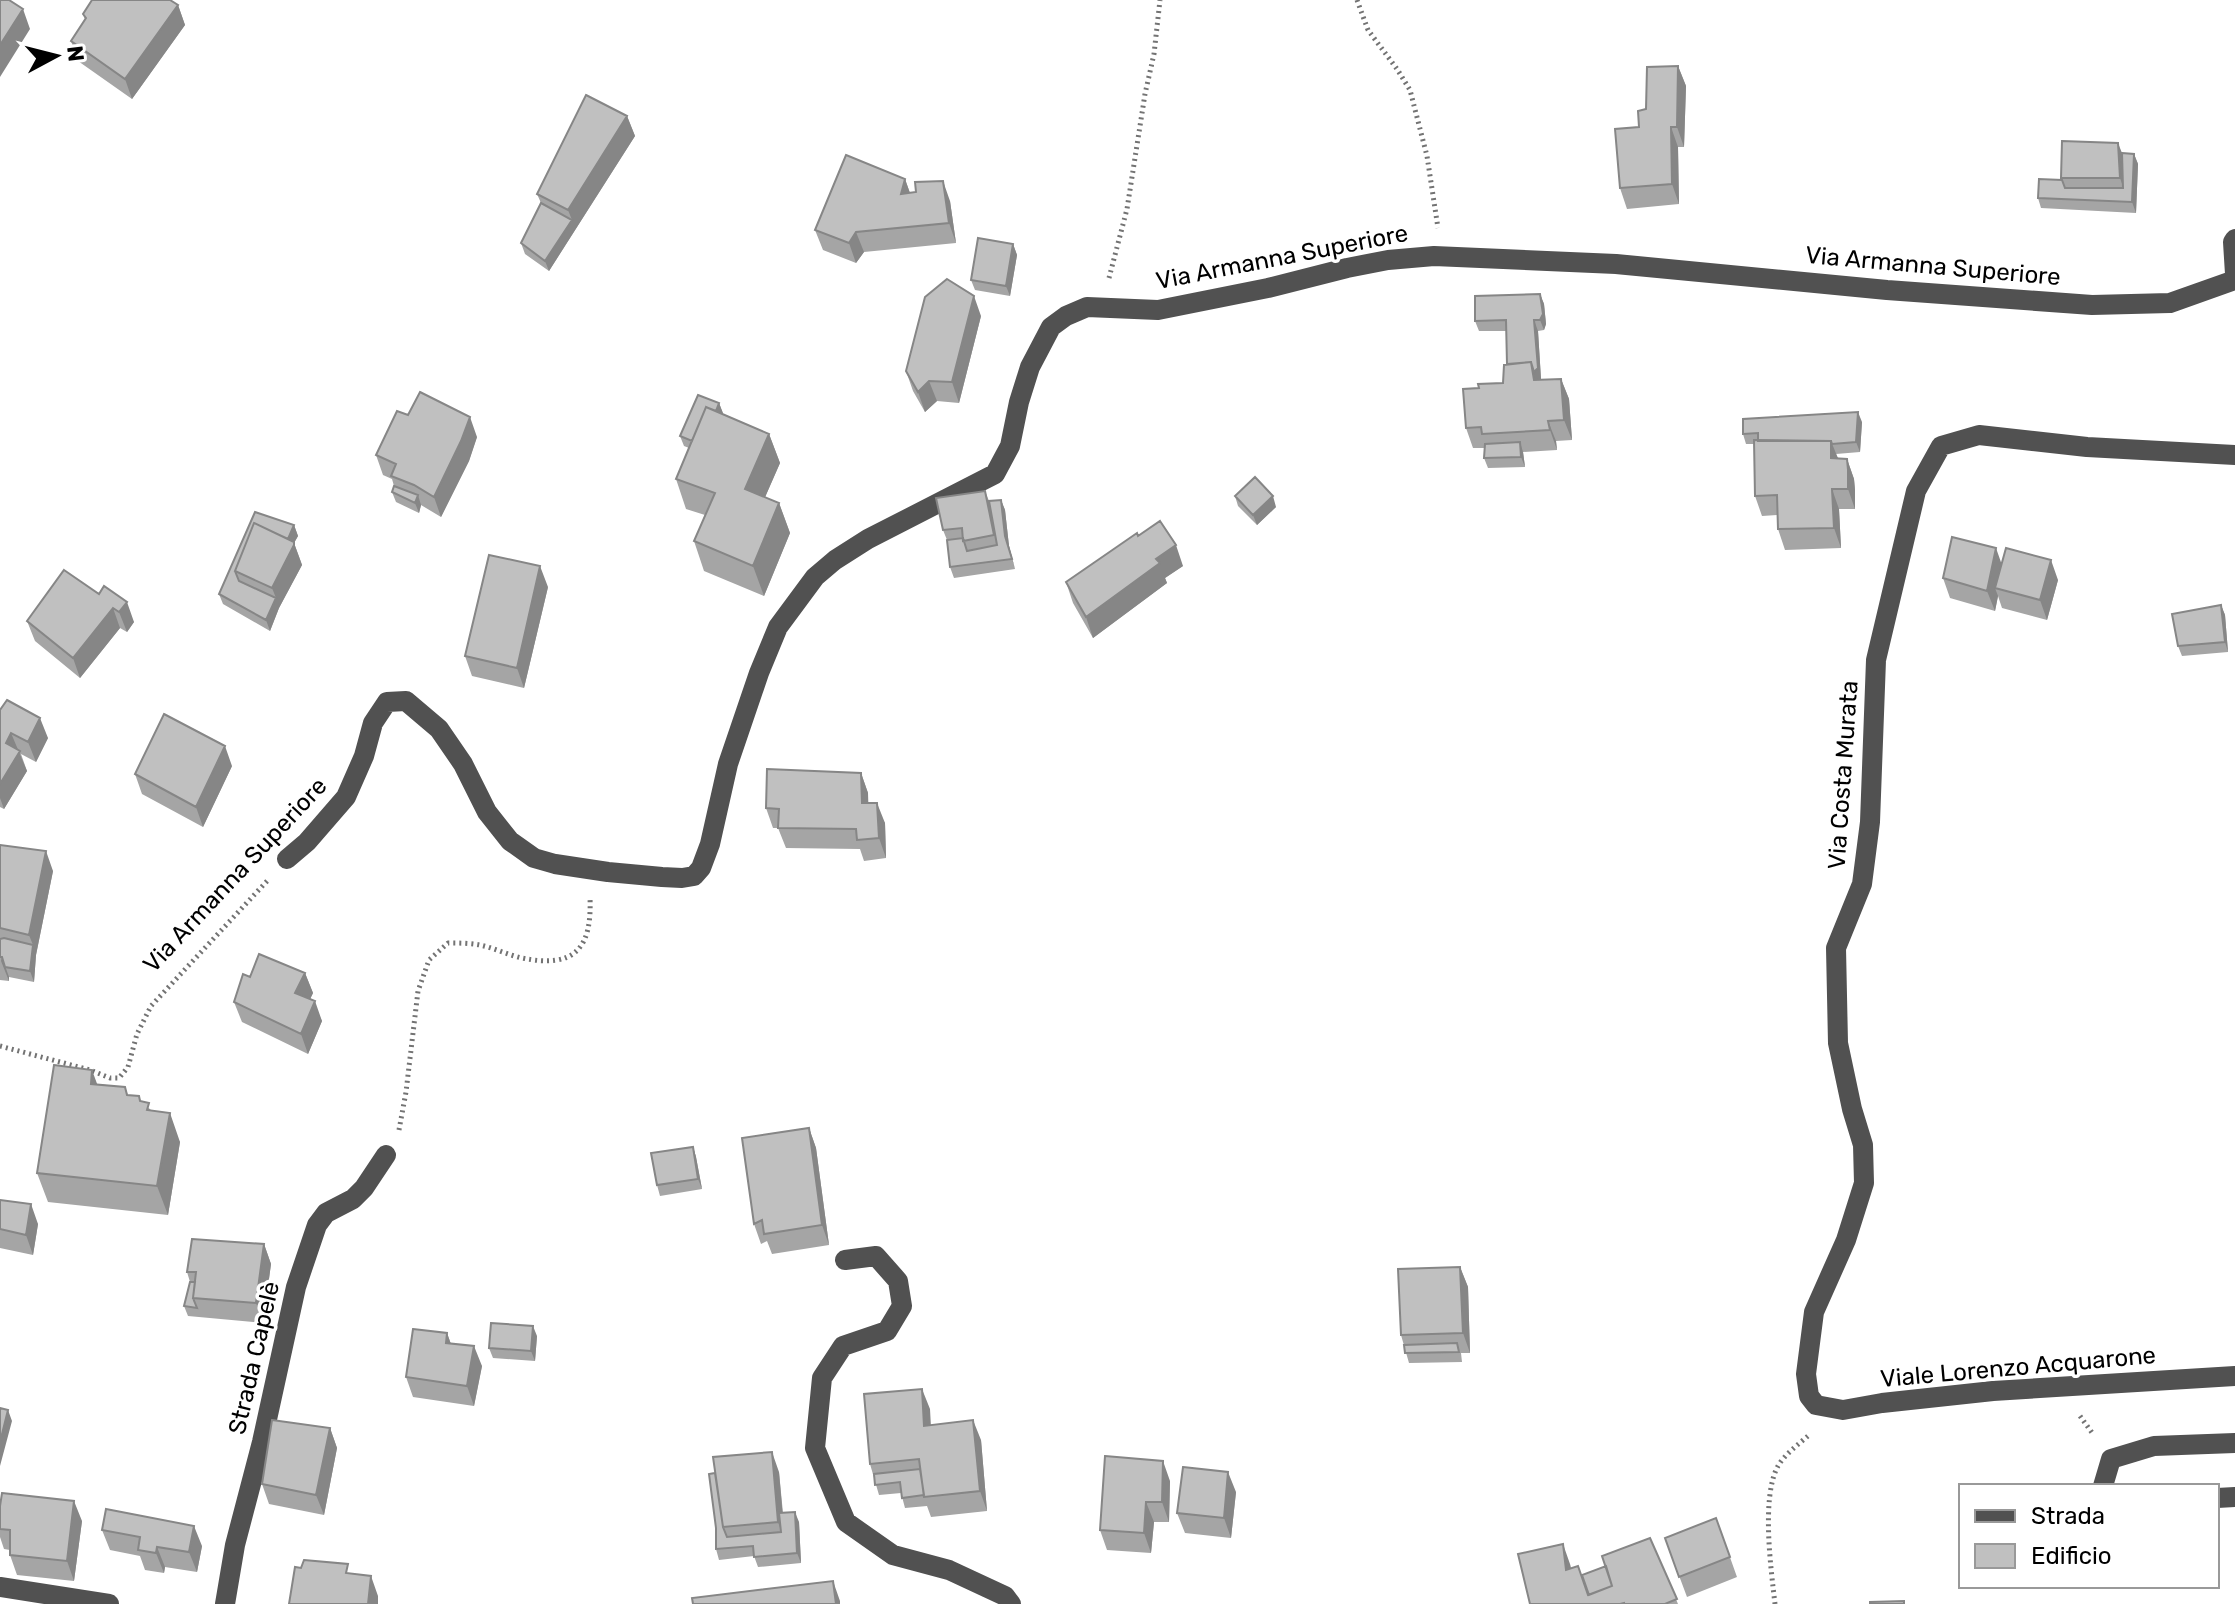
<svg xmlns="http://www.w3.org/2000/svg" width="2235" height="1604" font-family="Rubik,sans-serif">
<rect width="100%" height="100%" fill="#fff"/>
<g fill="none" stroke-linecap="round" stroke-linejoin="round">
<path stroke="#737373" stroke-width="5" stroke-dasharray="2 4" stroke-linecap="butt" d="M1357 0 1368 30 1397 69 1410 90 1427 156 1438 228
M1109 278 1127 209 1145 94 1154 54 1160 0
M0 1046 90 1070 110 1078H119L128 1067 137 1034 151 1006 268 880
M399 1130 406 1092 418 991 429 960 448 943C459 943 470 943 480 945 494 948 508 955 522 958 575 969 592 948 590 898
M2080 1416 2093 1434
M1775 1604C1771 1569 1761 1497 1778 1466 1785 1454 1799 1444 1809 1435"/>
<path stroke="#515151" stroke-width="20" d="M2235 239 2233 242 2235 274
M2235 455 2087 447 1979 435 1941 446 1916 491 1876 660 1870 822 1862 884 1836 948 1838 1043 1852 1109 1863 1145 1864 1183 1846 1240 1814 1312 1806 1374 1809 1396 1816 1405 1843 1410 1882 1403 1993 1391 2235 1376
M287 859 307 842 346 797 364 756 373 723 387 702 406 701 439 729 463 764 487 812 510 841 534 858 555 864 608 872 662 877 682 878 694 876 701 868 710 844 728 764 759 673 778 627 815 577 835 560 868 539 995 474 1010 446 1019 402 1030 367 1051 327 1066 316 1087 307 1158 310 1268 288 1347 268 1388 260 1434 256 1616 264 1887 290 2092 305 2170 303 2235 280
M845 1260 876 1256 898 1281 902 1306 887 1331 843 1346 822 1378 815 1448 846 1522 893 1555 949 1570 1005 1596 1011 1604
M2103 1486 2111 1459 2154 1446 2235 1443
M2217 1498 2235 1497
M0 1587 109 1604
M225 1604 235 1545 262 1442 296 1287 317 1225 326 1213 353 1199 364 1188 386 1155"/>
</g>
<path fill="#a5a5a5" d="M178 5 185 25 132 99 78 61 71 41 85 20 83 14Z
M1678 66 1686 86 1684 147H1678L1679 204 1627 209 1620 188 1639 127 1646 109Z
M627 116 635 136 549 271 525 254 521 243 541 203 537 194Z
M2122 153 2134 154 2138 164 2136 213 2041 208 2038 198 2062 180 2061 178Z
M905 179 910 193 950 201 956 243 864 252 856 263 823 250 815 230Z
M1013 244 1017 255 1010 296 975 290 971 280Z
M1540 294 1544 304 1546 324 1544 330 1538 331 1541 379H1561L1569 399 1572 440 1556 441 1557 450 1523 452 1525 467 1488 468 1484 458 1485 448H1473L1466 428 1479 388 1503 383 1507 364 1506 331H1479L1475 321Z
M981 316 959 403 937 401 925 412 913 391 906 371Z
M719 403 723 414 769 434 780 463 765 497 779 503 790 533 764 596 704 571 694 541 705 515 686 509 676 479 689 448 684 446 680 436Z
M408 415 477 437 469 461 441 517 421 505 419 513 396 502 392 492 394 486 392 479 383 475 376 455Z
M1862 422 1860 452 1836 454 1838 458 1847 459 1854 479 1855 490V509H1839L1841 548 1785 550 1778 529 1777 515 1762 516 1755 496 1754 444H1746L1743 434Z
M985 491 989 501 1001 500 1005 510 1009 546 1015 569 954 578 950 567 947 540 943 530Z
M1235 496 1276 507 1257 525 1238 506Z
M255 512 294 525 298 536 294 543 301 562 302 565 279 608 270 631 223 604 219 594Z
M1138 536 1183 566 1165 578 1167 583 1093 638 1073 603 1066 582Z
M2002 563 2058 580 2047 620 2002 608 1998 596 1995 611 1950 598 1943 578Z
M64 570 134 622 127 632 120 628 80 678 35 641 27 621Z
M548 587 524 688 472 676 465 656Z
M2221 605 2225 615 2228 652 2182 656 2178 646Z
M0 710 48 738 36 762 21 754 27 771 4 809 0 807Z
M232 766 203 827 142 794 135 774Z
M861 773 868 793V803L885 823 886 858 864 861 860 849 786 848 778 828H773L766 808Z
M0 845 53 871 36 955 34 982 9 977V981L0 980Z
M305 973 313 993 310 999 322 1021 308 1054 242 1022 234 1002 250 977Z
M97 1084 125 1087 128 1095 139 1096 141 1101 152 1111 180 1142 168 1215 48 1202 37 1173Z
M809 1128 816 1148 829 1245 772 1254 767 1241 761 1244 754 1224Z
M693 1147 696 1157 702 1189 660 1196 657 1185Z
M0 1200 38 1224 33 1255 0 1248Z
M264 1244 271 1264 263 1323 188 1316 184 1306 190 1282 187 1272Z
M1460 1267 1468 1287 1470 1353H1461L1462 1362 1409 1363 1401 1335Z
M447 1333 451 1344 482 1366 474 1406 413 1397 406 1377Z
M537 1336 535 1361 493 1358 489 1348Z
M930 1409V1425L981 1440 987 1511 931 1517 927 1506 905 1508 901 1493 879 1495 870 1464Z
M330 1428 337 1448 324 1515 269 1504 262 1484Z
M779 1472 783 1513 799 1522 801 1563 758 1567 754 1556 719 1560 716 1549V1528Z
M1170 1481 1169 1522H1154L1151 1553 1107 1550 1100 1530Z
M1236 1492 1231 1538 1185 1533 1177 1513Z
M0 1506 82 1521 74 1581 17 1575 10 1555V1550L4 1549 0 1537Z
M1716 1518 1737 1577 1687 1597 1665 1538Z
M102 1530 202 1546 197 1572 165 1567 164 1573 145 1570 140 1556 110 1550Z
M1650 1538 1678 1604H1530L1570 1564 1571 1568 1582 1575 1606 1566Z"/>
<path fill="#868686" d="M178 5 185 25 132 99 125 79Z
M23 9 30 29 0 77V45Z
M1678 66 1686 86 1684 147 1677 127Z
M627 116 635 136 549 271 545 261 572 220 568 210Z
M1671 127 1678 147 1679 204 1672 184Z
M2118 143 2126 163 2127 198 2120 178Z
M2134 154 2138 164 2136 213 2132 202Z
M905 179 912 199 901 194Z
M943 181 950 201 956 243 949 223Z
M856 232 864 252 856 263 849 243Z
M1013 244 1017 255 1010 296 1006 286Z
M1540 294 1544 304 1546 324 1544 330 1540 320Z
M974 296 981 316 959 403 952 382Z
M1534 320 1538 331 1541 379 1538 382 1534 380 1531 362Z
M1561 379 1569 399 1572 440 1564 420Z
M929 381 937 401 925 412 918 392Z
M719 403 723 413 717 428 712 421Z
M1858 412 1862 422 1860 452 1856 442Z
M470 417 477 437 469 461 441 517 434 497Z
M1548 421 1556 441 1557 450 1550 430Z
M769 434 780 463 756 518 745 489Z
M1831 441 1839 461 1831 458Z
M1520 442 1523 452 1525 467 1521 457Z
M1847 459 1854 479 1855 490V509L1848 489Z
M1832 489 1839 509 1841 548 1834 528Z
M418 495 421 505 419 513 415 503Z
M1273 496 1276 507 1257 525 1253 515Z
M1001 500 1005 510 1009 546 1015 569 1005 536Z
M779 503 790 533 764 596 753 566Z
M294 525 298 536 294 543 302 565 279 608 270 631 266 620 276 598 272 588 284 545Z
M1176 545 1183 566 1165 578 1167 583 1093 638 1086 617 1156 559Z
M1996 548 2003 568 1995 588 1998 596 1995 611 1987 591Z
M2051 560 2058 580 2047 620 2040 600Z
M540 566 548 587 524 688 517 668Z
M127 602 134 622 127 632 119 612Z
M2221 605 2225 615 2228 652 2225 642Z
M113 608 120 628 80 678 73 658Z
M40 718 48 738 36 762 28 742Z
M11 733 27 771 4 809 0 798V784L6 743Z
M225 746 232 766 203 827 196 807Z
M861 773 868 793 869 824 862 803Z
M877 803 885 823 886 858 879 838Z
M46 851 53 871 36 955 34 982 30 971 33 945 29 935Z
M2 957 9 977V981L1 961Z
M305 973 313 993 303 1014 295 993Z
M315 1001 322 1021 308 1054 301 1034Z
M92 1070 103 1100 91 1084Z
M170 1113 180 1142 168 1215 157 1186Z
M809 1128 816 1148 829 1245 822 1225Z
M693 1147 696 1157 702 1189 698 1179Z
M31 1204 38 1224 33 1255 26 1235Z
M264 1244 271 1264 263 1323 256 1303Z
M1460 1267 1468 1287 1470 1353 1463 1333Z
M533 1326 537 1336 535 1361 531 1351Z
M447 1333 454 1353 446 1343Z
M474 1346 482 1366 474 1406 467 1386Z
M922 1389 930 1409 932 1446 924 1426Z
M8 1410 12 1421 0 1466V1442Z
M973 1420 981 1440 987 1511 980 1491Z
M330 1428 337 1448 324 1515 316 1495Z
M772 1452 779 1472 785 1542 778 1522Z
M1163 1461 1170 1481 1169 1522 1162 1502Z
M1228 1472 1236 1492 1231 1538 1224 1518Z
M74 1501 82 1521 74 1581 67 1561Z
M1146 1502 1154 1522 1151 1553 1144 1533Z
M795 1512 799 1522 801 1563 797 1553Z
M194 1526 202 1546 197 1572 189 1552Z
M1563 1544 1570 1564 1574 1590 1566 1570Z
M157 1547 165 1567 164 1573 156 1553Z
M371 1576 378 1596V1604H368Z
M833 1581 840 1601V1604H836Z"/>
<path fill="#c0c0c0" stroke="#868686" stroke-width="2" d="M0 0H9L23 9 0 45Z
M92 0H170L178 5 125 79 71 41 86 18 83 14Z
M1678 66 1677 127H1671L1672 184 1620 188 1615 129 1639 127 1638 111 1646 109 1647 67Z
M586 95 627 116 568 210 537 194Z
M2062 141 2118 143 2120 178H2061Z
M2122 153 2134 154 2132 202 2038 198 2039 179 2062 180 2065 188H2123Z
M846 155 905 179 901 194 916 192 915 182 943 181 949 223 856 232 849 243 815 230Z
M541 203 572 220 545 261 521 243Z
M978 238 1013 244 1006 286 971 280Z
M947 279 974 296 952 382 929 381 918 392 906 371 925 297Z
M1540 294 1543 314 1540 320H1534L1538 368 1534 372 1531 362 1507 364 1506 320 1475 321V296Z
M1531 362 1534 380 1561 379 1564 420 1548 421 1550 430 1482 434 1481 427 1466 428 1463 389 1479 388 1478 384 1503 383 1504 365Z
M420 392 470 417 461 441 434 497 414 485 391 476 396 464 376 455 397 411 408 415Z
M698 395 719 403 716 411 706 407 692 441 680 436Z
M706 407 769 434 745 489 779 503 753 566 694 541 715 493 676 479Z
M1858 412 1856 442 1832 444 1831 441H1758V433L1743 434V419Z
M1754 440 1831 441V458L1847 459 1848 470V489H1832L1834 528 1778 529 1777 495 1755 496Z
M1520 442 1521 457 1484 458 1485 444Z
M1255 477 1273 496 1253 515 1235 496Z
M394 486 418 495 415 503 392 492Z
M985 491 994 535 963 541 962 528 943 530 936 498Z
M1001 500 1005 536 1012 559 950 567 947 540 963 538 967 551 997 545 989 501Z
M255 512 294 525 288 539 254 523 235 571 239 581 276 598 266 620 219 594Z
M1160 521 1176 545 1156 559 1160 563 1086 617 1066 582 1137 533 1138 536Z
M254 523 294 542V545L272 588 235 571Z
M1952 537 1996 548 1987 591 1943 578Z
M2006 548 2051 560 2040 600 1995 588Z
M489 555 540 566 517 668 465 656Z
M64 570 99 594 104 586 127 602 119 612 113 608 73 658 27 621Z
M2221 605 2225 642 2178 646 2172 614Z
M7 700 40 718 28 742 11 733 6 743 20 751 0 784V710Z
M164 714 225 746 196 807 135 774Z
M767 769 861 773 862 803H877L879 838 857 840 856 829 778 828 779 809 766 808Z
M0 845 46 851 29 935 0 928Z
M4 938 33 945 30 971 5 967 2 957H0V939Z
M259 954 305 973 295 993 315 1001 301 1034 234 1002 243 974 250 977Z
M54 1065 92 1070 91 1084 125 1087 127 1095 139 1096 140 1101 149 1103 147 1110 170 1113 157 1186 37 1173Z
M809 1128 822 1225 764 1234 762 1220 754 1224 742 1138Z
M693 1147 698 1179 657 1185 651 1153Z
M0 1200 31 1204 26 1235 0 1229Z
M192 1239 264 1244 256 1303 193 1298 196 1272H187Z
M1460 1267 1463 1333 1401 1335 1398 1269Z
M190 1282H195L193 1298 197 1308 184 1306Z
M491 1323 533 1326 531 1351 489 1348Z
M413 1329 447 1333 446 1343 474 1346 467 1386 406 1377Z
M1457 1343 1459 1352 1405 1353 1404 1345Z
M922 1389 924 1426 973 1420 980 1491 924 1497 919 1459 870 1464 864 1394Z
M0 1408 8 1410 0 1442Z
M272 1420 330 1428 316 1495 262 1484Z
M772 1452 778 1522 723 1527 713 1457Z
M1105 1456 1163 1461 1162 1502H1146L1144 1533 1100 1530Z
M1183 1467 1228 1472 1224 1518 1177 1513Z
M920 1469 924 1495 902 1498 900 1482 875 1485 874 1474Z
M715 1473 723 1527 727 1537 781 1532 779 1513 795 1512 797 1553 754 1557 753 1546 716 1549V1528L709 1474Z
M2 1493 74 1501 67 1561 10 1555V1530L0 1529V1506Z
M106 1509 194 1526 189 1552 157 1547 156 1553 138 1550 140 1537 102 1530Z
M1716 1518 1730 1557 1679 1577 1665 1538Z
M1650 1538 1677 1599 1665 1604H1624V1603L1620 1604H1530L1518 1554 1563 1544 1566 1570 1578 1566 1588 1595 1612 1586 1602 1556Z
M304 1560 348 1564 346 1573 371 1576 368 1604H289L295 1567 301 1568Z
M1606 1566 1612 1586 1589 1595 1582 1575Z
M833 1581 836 1604H693L692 1598Z
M1904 1601V1604H1870V1602Z"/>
<g text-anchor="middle" stroke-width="7" stroke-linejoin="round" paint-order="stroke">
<g font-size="24" fill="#000" stroke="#fff">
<text transform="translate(1282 257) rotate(-11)" y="8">Via Armanna Superiore</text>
<text transform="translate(1933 266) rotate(5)" y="8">Via Armanna Superiore</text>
<text transform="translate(1843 775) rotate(-86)" y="8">Via Costa Murata</text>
<text transform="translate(235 875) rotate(-47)" y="8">Via Armanna Superiore</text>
<text transform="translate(254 1358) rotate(-77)" y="8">Strada Capelè</text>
<text transform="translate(2018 1367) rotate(-5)" y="8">Viale Lorenzo Acquarone</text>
</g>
</g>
<rect x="1959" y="1484" width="260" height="104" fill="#ffffff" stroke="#999999" stroke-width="2"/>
<rect x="1975" y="1510" width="40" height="12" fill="#515151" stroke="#999999" stroke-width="2"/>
<text x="2031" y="1524" font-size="24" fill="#000000">Strada</text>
<rect x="1975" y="1544" width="40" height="24" fill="#c0c0c0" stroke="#999999" stroke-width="2"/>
<text x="2031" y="1564" font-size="24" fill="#000000">Edificio</text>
<g transform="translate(56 56) rotate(83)" stroke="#ffffff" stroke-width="6" paint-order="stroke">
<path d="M0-6L14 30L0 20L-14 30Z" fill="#000000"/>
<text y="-12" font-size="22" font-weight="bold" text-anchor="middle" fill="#000000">N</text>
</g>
</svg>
